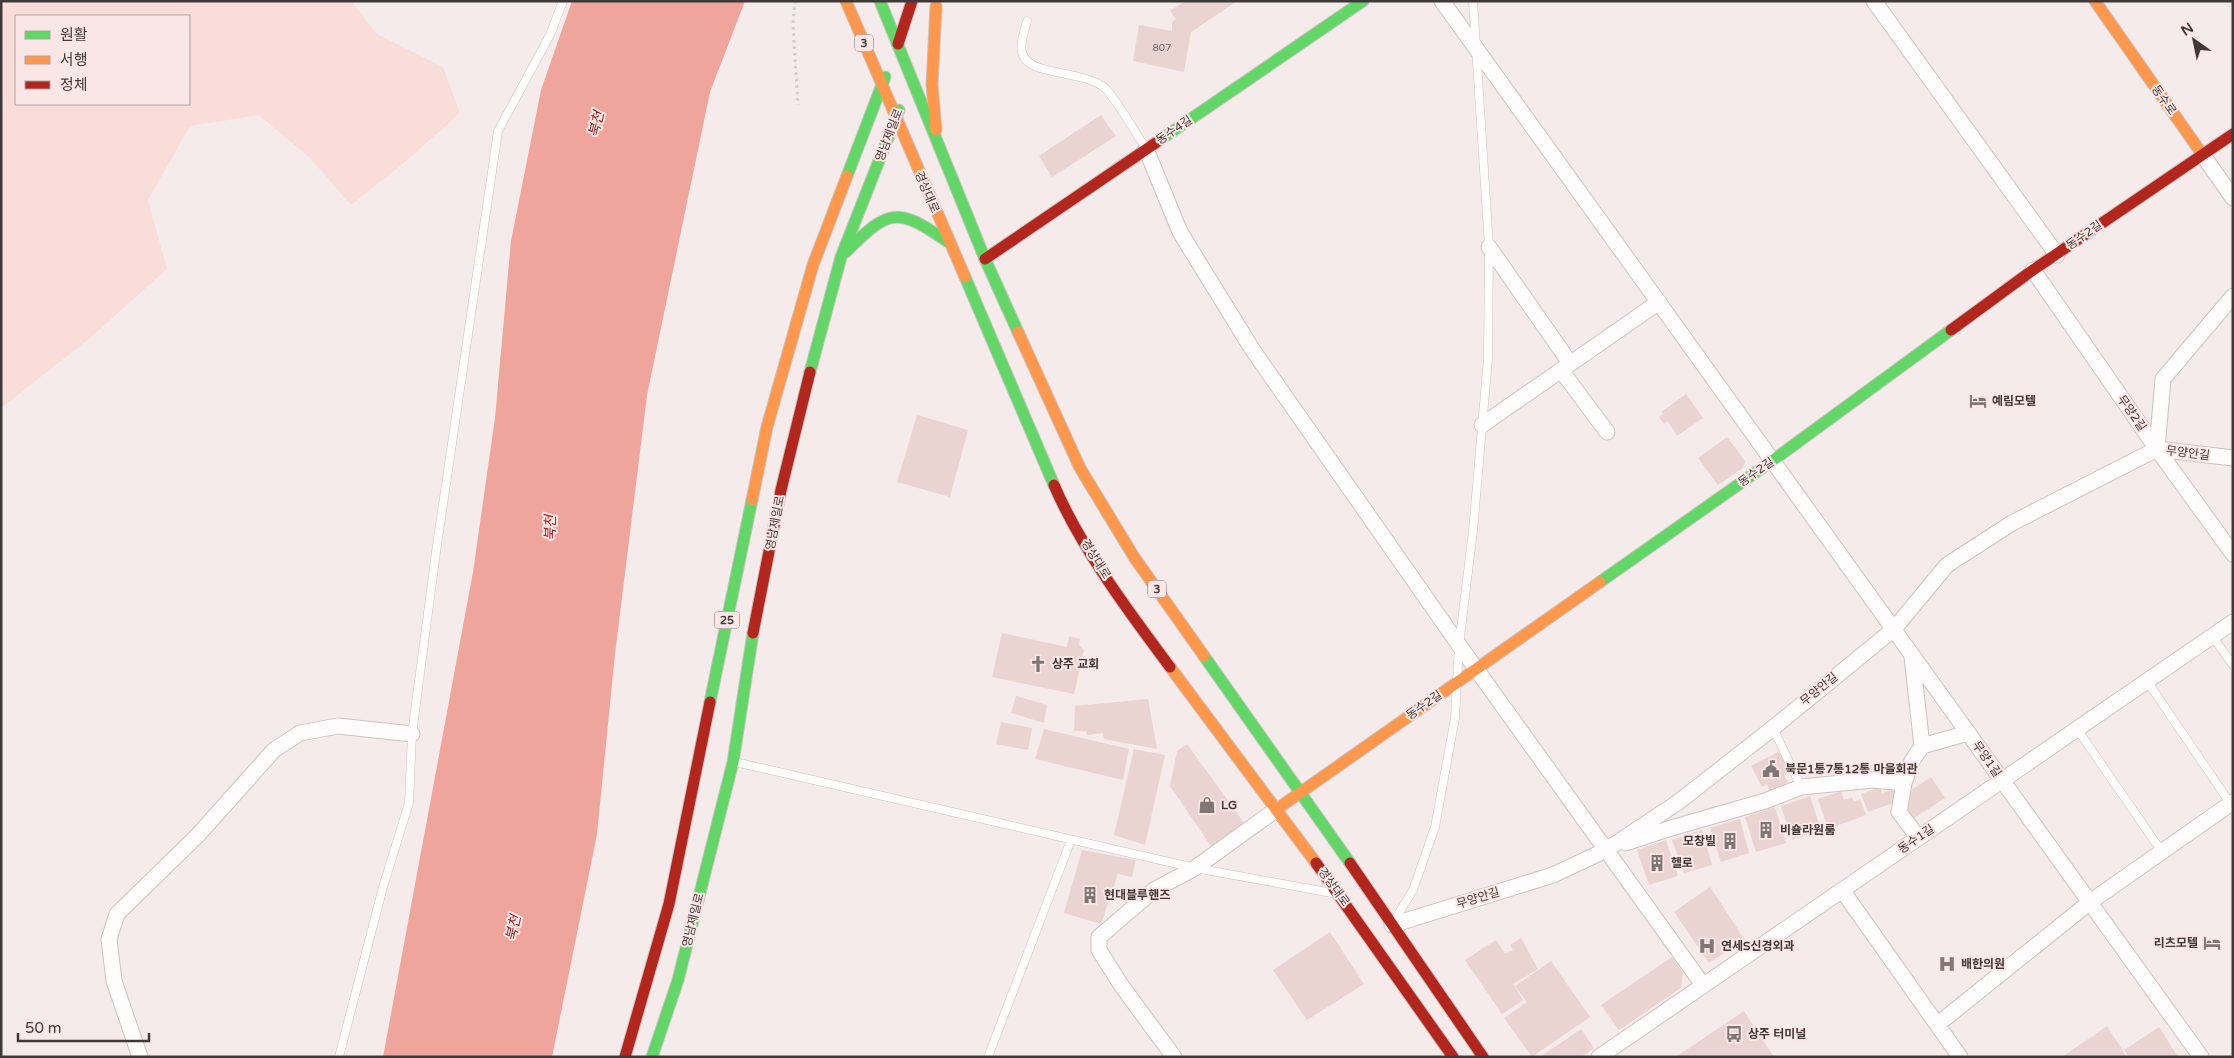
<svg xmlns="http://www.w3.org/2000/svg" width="2234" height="1058" font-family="'Varela Round','Noto Sans KR',sans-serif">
<rect width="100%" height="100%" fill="#f5ebea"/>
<path fill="#f9ddd9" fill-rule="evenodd" d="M1 1H351L377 34 443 67 460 113 405 162 351 205 310 158 259 115 190 126 148 200 167 269 90 338 1 408ZM16 16H189V104H16Z"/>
<path fill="#efa49c" d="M572 1H745L710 92 647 395 615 654 597 834 552 1057H383L473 572 495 418 511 241 541 90Z"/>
<path fill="#e9d4d2" d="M1185 1H1237L1191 32 1184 72 1133 61 1139 25 1172 31V22L1176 19 1170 11Z
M1101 115 1116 136 1052 177 1039 156Z
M1686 394 1703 418 1677 436 1668 421 1664 424 1659 417 1663 414 1661 412Z
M917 415 968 430 950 497 897 482Z
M1727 437 1745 461 1743 468 1718 485 1698 458Z
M1002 633 1067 647 1069 636 1080 639 1079 645 1084 650 1074 694 992 677Z
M1016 696 1047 705 1044 723 1011 713Z
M1148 699 1157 749 1104 739 1103 733 1087 735 1086 731H1074L1075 706Z
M1001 722 1032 728 1028 750 996 744Z
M1044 729 1129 749 1123 780 1035 759Z
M1187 744 1245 824 1211 846 1170 786 1177 751Z
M1134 749 1165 755 1145 845 1114 835Z
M1780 751 1790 772 1784 775 1788 782 1770 791 1767 784 1762 787 1751 766Z
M1931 777 1945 798 1913 819 1905 806 1907 793Z
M1880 787 1882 793 1895 788 1899 801 1868 812 1861 794Z
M1841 791 1844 800 1852 797 1854 802 1860 799 1866 815 1828 829 1818 799Z
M1810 796 1821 830 1792 840 1781 806Z
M1775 807 1786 843 1756 852 1745 817Z
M1740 819 1749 853 1721 862 1710 828Z
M1702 830 1712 865 1684 873 1672 840Z
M1666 840 1678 876 1649 885 1637 850Z
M1082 850 1136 860 1132 877 1118 874 1101 924 1064 913Z
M1710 887 1745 940 1709 963 1674 912Z
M1330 932 1364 984 1307 1020 1273 970Z
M1521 938 1538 969 1513 984 1523 1000 1502 1014 1465 960 1496 940 1505 953 1513 950 1510 945Z
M1672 957 1683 973 1681 988 1619 1030 1601 1005Z
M1551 961 1590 1017 1532 1057 1504 1018 1527 1002 1515 986Z
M1744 1011 1774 1057H1676Z
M2107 1026 2127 1057H2062Z
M2159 1027 2178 1057H2129L2124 1050Z
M1581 1029 1594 1048 1581 1057H1540Z"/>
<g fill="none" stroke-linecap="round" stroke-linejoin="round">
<g stroke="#cac3c1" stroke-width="9">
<path id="lane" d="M1027 21C1021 42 1014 60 1040 68 1058 74 1093 76 1106 89 1118 102 1134 131 1145 147
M2212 636 2233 665
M2147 681 2230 803
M1773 728 1801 787
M2077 729 2162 852
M735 762 1195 868 1332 893
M1394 921 1413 890 1435 827 1455 718 1459 645 1473 531 1488 358 1489 247 1473 1
M339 1057 383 887 409 803 412 734 436 552 498 131 550 35 563 1
M988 1057 1071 840"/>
</g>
<g stroke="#cac3c1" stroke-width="17">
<path id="street" d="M1442 1 2201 1057
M1874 1 2057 255
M1146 149 1180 232 1252 349 1459 645 1703 985
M2202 154 2233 198
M1489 247 1570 363
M2033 270 2157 449 2233 554
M1561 370 1607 432
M1482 425 1659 302
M2157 449 2163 379 2233 296
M1922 746 1968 733
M1904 783 1912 761 1922 746 1912 657
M1626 843 1668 829 1765 801 1801 787 1873 780 1904 783 1899 812 1918 837
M1842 890 1960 1057
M1392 925 1553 875 1606 850 1677 803 1773 728 1894 629 1947 565 2012 523 2157 449 2233 458
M1938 1024 2090 902 2233 802
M140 1057 114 981 109 939 117 914 198 835 274 750 300 733 338 726 412 734
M1174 1057 1121 985 1099 950V937L1154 890 1195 868 1277 809
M1599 1057 2233 622"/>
</g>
<g stroke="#cac3c1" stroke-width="13">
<path id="fast" d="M880 1 985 259 1018 332
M1160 140 1363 1
M847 176 885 77
M846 252C889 208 898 207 948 242
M965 277 1054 485
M810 372 841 257 899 110
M1600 582 1772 461 1951 330
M1204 656 1350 863
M710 702 752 500
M652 1057 678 980 733 762 753 633"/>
</g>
<g stroke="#cac3c1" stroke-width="13">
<path id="slow" d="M846 1 965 277
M2095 1 2202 154
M936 6 932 85 936 130
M1018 332 1080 468 1134 557 1204 656
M752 500 767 427 813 265 847 176
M1170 667 1316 863
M1277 809 1600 582"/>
</g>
<g stroke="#cac3c1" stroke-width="13">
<path id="jam" d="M898 44 912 1
M985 259 1160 140
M1951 330 2033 270 2233 134
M1054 485C1081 548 1129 612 1170 667
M753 633 781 490 810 372
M1316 863 1453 1057
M1350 863 1483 1057
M625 1057 669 904 710 702"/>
</g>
<path stroke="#d0cbcb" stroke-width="3" stroke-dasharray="2.5 4" stroke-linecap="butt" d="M795 1 793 24 798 105"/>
<use href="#lane" stroke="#fefcfc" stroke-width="8"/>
<use href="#street" stroke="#fefcfc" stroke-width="15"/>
<use href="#fast" stroke="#63d668" stroke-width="11"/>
<use href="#slow" stroke="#ff974d" stroke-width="11"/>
<use href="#jam" stroke="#b3261e" stroke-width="11"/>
</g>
<defs>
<g id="hotel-bare" transform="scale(1.35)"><path d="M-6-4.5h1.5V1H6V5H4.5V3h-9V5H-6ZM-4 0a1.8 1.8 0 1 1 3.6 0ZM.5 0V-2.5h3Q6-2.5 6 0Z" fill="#7f7776" stroke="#fae7e5" stroke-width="2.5" paint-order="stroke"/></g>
<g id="church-bare" transform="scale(1.35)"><path d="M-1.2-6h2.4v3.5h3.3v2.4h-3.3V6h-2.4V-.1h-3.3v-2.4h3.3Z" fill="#7f7776" stroke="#fae7e5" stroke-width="2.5" paint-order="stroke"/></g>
<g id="civic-bare" transform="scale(1.35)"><path d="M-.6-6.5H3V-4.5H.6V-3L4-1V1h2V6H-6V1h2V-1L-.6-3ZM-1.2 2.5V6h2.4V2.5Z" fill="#7f7776" stroke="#fae7e5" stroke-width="2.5" paint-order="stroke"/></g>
<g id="shop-bare" transform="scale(1.35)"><path d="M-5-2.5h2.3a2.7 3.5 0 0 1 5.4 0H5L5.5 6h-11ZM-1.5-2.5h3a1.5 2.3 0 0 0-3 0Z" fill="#7f7776" stroke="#fae7e5" stroke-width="2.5" paint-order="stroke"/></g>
<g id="building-bare" transform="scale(1.35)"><path d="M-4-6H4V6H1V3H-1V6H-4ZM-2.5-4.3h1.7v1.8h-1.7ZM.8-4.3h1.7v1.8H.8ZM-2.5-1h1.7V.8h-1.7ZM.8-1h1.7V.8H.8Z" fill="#7f7776" stroke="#fae7e5" stroke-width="2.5" paint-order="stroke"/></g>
<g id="hospital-bare" transform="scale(1.35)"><path d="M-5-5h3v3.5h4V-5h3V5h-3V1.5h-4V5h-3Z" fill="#7f7776" stroke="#fae7e5" stroke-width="2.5" paint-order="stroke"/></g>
<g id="bus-bare" transform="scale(1.35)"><path d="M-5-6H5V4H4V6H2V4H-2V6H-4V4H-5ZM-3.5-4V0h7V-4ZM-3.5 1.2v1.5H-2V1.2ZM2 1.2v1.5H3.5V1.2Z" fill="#7f7776" stroke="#fae7e5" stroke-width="2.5" paint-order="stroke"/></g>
</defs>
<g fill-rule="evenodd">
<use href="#hotel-bare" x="1978" y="401"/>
<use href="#church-bare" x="1038" y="664"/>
<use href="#civic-bare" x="1771" y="769"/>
<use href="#shop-bare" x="1207" y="805"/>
<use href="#building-bare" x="1766" y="830"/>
<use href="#building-bare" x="1730" y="841"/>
<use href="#building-bare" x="1657" y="863"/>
<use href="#building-bare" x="1090" y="895"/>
<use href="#hotel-bare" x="2212" y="943"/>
<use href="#hospital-bare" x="1707" y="946"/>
<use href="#hospital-bare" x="1947" y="964"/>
<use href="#bus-bare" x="1734" y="1034"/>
</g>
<g text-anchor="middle" stroke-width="4" stroke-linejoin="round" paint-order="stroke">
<g font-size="10" fill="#6a605e">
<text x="1162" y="51">807</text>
</g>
<g fill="#fae7e5" stroke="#786d6c" stroke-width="1">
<rect x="855" y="34.5" width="18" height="17" rx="4"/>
<rect x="1148" y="580.5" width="18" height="17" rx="4"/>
<rect x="714.5" y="611.5" width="25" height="17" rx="4"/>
</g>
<g font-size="11" font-weight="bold" fill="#403938">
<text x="864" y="47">3</text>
<text x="1157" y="593">3</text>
<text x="727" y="624">25</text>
</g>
<g font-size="12" fill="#403938" stroke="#fae7e5">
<text transform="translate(2164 100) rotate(55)" y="4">동수로</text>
<text transform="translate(1174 130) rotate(-34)" y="4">동수4길</text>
<text transform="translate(889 135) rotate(-69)" y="4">영남제일로</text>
<text transform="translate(927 192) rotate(67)" y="4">경상대로</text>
<text transform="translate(2084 235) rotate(-35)" y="4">동수2길</text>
<text transform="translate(2132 413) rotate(55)" y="4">무양2길</text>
<text transform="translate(2188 453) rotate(7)" y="4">무양안길</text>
<text transform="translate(1756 472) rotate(-35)" y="4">동수2길</text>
<text transform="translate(775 523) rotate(-79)" y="4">영남제일로</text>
<text transform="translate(1096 559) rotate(58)" y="4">경상대로</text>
<text transform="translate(1819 689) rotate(-39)" y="4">무양안길</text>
<text transform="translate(1424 705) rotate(-35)" y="4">동수2길</text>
<text transform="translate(1987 759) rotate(55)" y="4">무양1길</text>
<text transform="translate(1916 839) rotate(-34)" y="4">동수1길</text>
<text transform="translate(1334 887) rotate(54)" y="4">경상대로</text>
<text transform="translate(1478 898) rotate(-17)" y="4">무양안길</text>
<text transform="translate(693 920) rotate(-76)" y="4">영남제일로</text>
</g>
<g font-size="12" font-weight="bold" fill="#403938" stroke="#fae7e5" text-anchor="start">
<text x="1992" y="405">예림모텔</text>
<text x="1052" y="668">상주 교회</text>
<text x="1785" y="773">북문1통7통12통 마을회관</text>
<text x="1221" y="809">LG</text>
<text x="1780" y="834">비숄라원룸</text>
<text x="1716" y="845" text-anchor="end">모창빌</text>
<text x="1671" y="867">헬로</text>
<text x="1104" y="899">현대블루핸즈</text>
<text x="2198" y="947" text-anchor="end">리츠모텔</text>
<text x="1721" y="950">연세S신경외과</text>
<text x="1961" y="968">배한의원</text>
<text x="1748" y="1038">상주 터미널</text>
</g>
<g font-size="14" font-style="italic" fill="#941919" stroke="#fae7e5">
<text transform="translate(596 124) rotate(-76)" y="5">북천</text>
<text transform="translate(550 528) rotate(-89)" y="5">북천</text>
<text transform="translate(513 928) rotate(-77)" y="5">북천</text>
</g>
</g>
<rect width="2234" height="1058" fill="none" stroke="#403938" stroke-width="5"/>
<rect x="15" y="15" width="175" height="90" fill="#fae7e5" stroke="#b0a1a0"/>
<rect x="25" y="31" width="25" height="8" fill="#63d668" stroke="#b0a1a0"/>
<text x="60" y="40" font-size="15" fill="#403938">원활</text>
<rect x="25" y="56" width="25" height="8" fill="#ff974d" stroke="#b0a1a0"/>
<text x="60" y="65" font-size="15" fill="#403938">서행</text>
<rect x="25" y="81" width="25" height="8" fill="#b3261e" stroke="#b0a1a0"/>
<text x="60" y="90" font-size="15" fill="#403938">정체</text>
<g transform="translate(2194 40) rotate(327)" stroke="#fae7e5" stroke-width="4" paint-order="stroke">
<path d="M0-4L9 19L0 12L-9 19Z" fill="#403938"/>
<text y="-8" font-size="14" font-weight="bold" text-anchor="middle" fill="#403938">N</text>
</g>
<path d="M18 1033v8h131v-8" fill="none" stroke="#403938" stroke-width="2.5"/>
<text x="25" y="1033" font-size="15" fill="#403938" stroke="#fae7e5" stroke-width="4" paint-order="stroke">50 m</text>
</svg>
